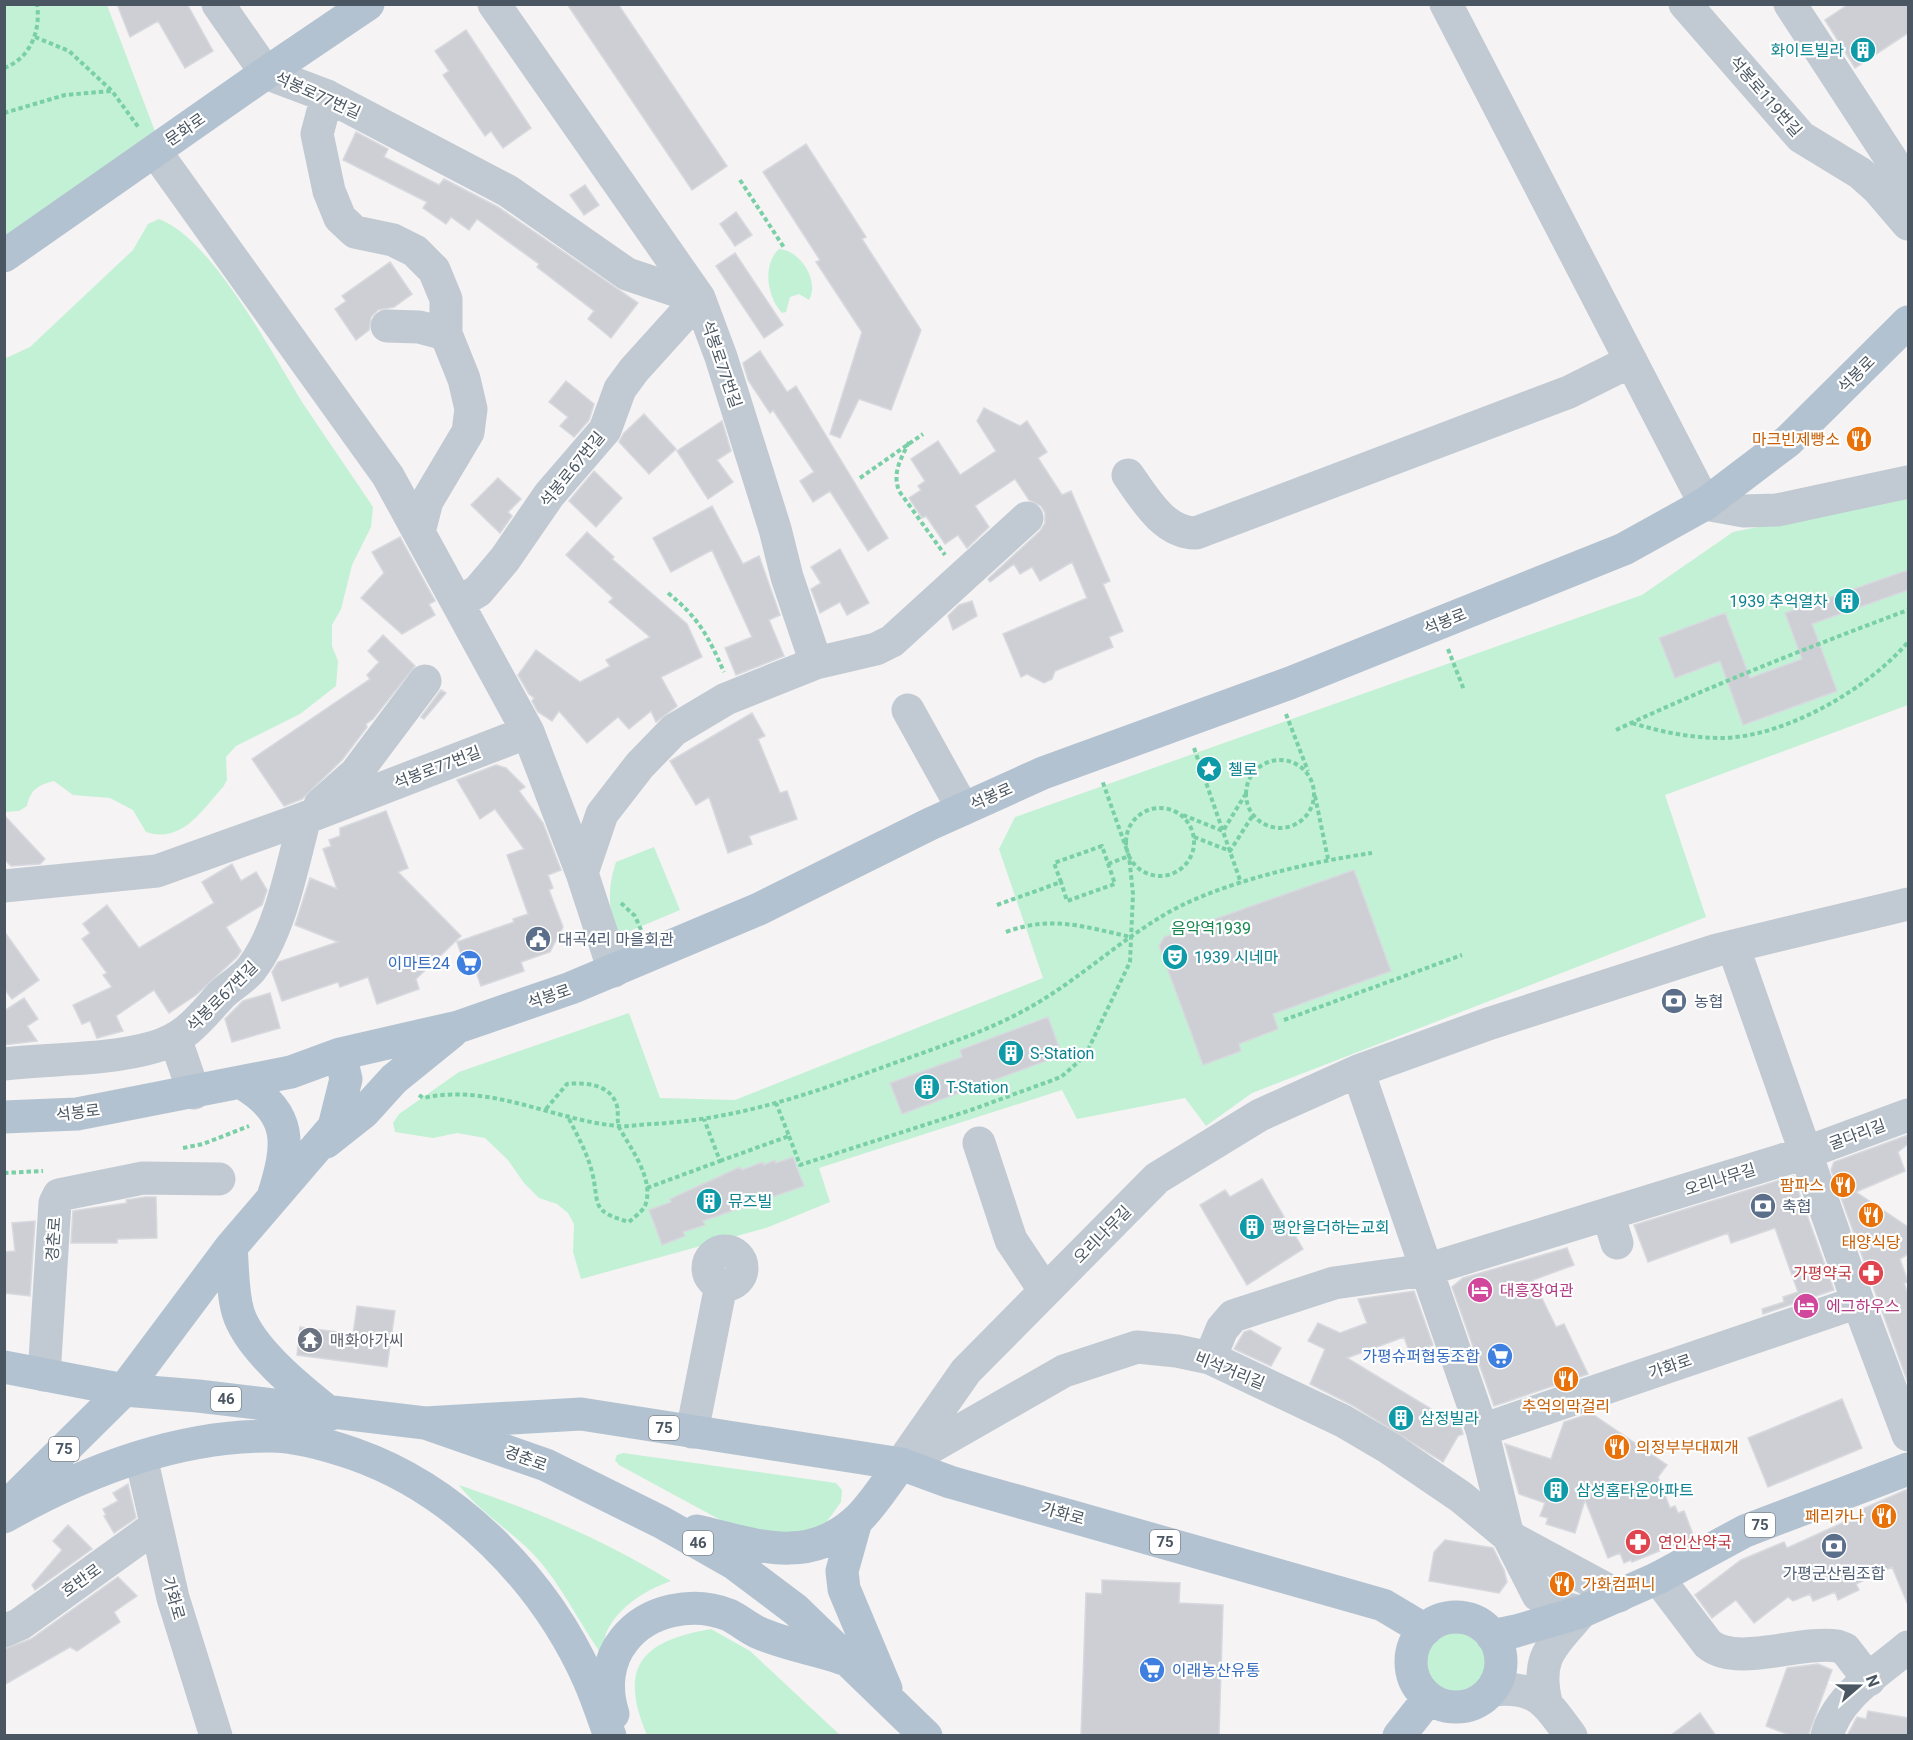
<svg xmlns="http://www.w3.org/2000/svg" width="1913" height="1740" font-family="Roboto,'Noto Sans KR',sans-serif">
<rect width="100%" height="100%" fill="#f5f3f3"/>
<path fill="#c3f1d5" d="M4 5H107L156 134 4 244Z
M159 219C213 239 274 358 306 408 328 441 351 474 373 507L371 527 352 565 341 609 332 625V646L338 661 336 686 300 714 236 746 226 757 227 780 223 787C202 810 182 844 146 832L133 810 110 798 73 795 54 781C38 785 30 790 27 806L19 811 5 812 4 359 30 347 133 250 148 224Z
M779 249C800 250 820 281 809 300L799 294 790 297 786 312 782 313C767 297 762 265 779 249Z
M1908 496V705L1665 795 1706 917 1252 1093 1206 1126 1185 1098 1077 1119 1062 1090 819 1168 830 1202 766 1228 581 1279 573 1252 574 1224 568 1213 557 1204 539 1198 524 1183 508 1160 485 1138 457 1133 433 1138 395 1132 393 1123 399 1114 459 1072 629 1013 660 1098 735 1100 1043 978 999 849 1015 817 1642 595 1733 532Z
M654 847 680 910 618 936C608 909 607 889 616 862Z
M623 1453 836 1483 842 1490 841 1502 815 1538 739 1530 619 1465 615 1460 617 1455Z
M459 1485C533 1510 604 1540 671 1581 646 1590 619 1606 607 1631 604 1638 603 1648 602 1655 582 1627 567 1596 546 1569 522 1536 483 1517 459 1485Z
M711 1629 750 1651 840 1735H647C618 1667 641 1641 711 1629Z
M1427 1661a31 31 0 1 1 62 0a31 31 0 1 1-62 0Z"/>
<path fill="#cdcfd5" stroke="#d7d9de" stroke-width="1.5" d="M117 4H187L213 51 185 68 158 21 130 37Z
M567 4H618L727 166 692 190Z
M1849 4H1908V33L1855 68 1825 20Z
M466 30 531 128 503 148 491 131 485 136 443 75 449 71 435 51Z
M356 132 388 149 384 157 439 185 444 179 498 207 638 303 611 338 588 319 594 311 537 267 539 264 477 219 469 230 451 217 446 224 423 208 427 202 343 160Z
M806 144 866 237 862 239 921 330 891 410 859 399 840 438 830 434 862 332 816 262 820 260 763 172Z
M585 185 599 205 584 215 570 195Z
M736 212 752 235 735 246 720 224Z
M735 253 783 325 764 338 716 266Z
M390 262 412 294 394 307 378 310 371 317 369 330 356 340 335 309 346 301 342 296Z
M760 351 787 392 796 386 888 538 868 551 830 491 813 502 800 481 814 472 773 410 770 413 748 380 743 363Z
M566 381 594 404 589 420 574 437 560 426 568 417 549 402Z
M984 408 1020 426 1027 421 1047 452 1038 458 1062 495 1071 491 1110 581 1103 584 1123 631 1109 637 1113 647 1055 671 1052 679 1044 683 1027 674 1021 677 1003 634 1087 598 1072 562 1040 581 1032 567 1020 574 1014 564 990 582 988 579 1040 531 1045 523V513L1041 506 1029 500 1015 479 975 506 989 527 967 548 958 535 945 544 926 516 922 518 909 498 921 490 918 486 925 481 911 459 938 441 960 475 996 451 977 421Z
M644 414 676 449 649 474 619 442 624 433Z
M722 421 731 451 717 460 733 482 708 499 677 451Z
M594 471 622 498 596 527 569 501Z
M498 478 521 499 508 512 512 516 500 533 471 505Z
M712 506 743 564 759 556 780 615 769 620 784 656 736 675 725 648 752 637 712 550 671 572 653 538Z
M587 532 614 557 612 559 687 624 702 657 661 677 677 706 656 722 651 711 629 729 618 717 587 743 559 711 552 721 538 712 532 701 534 698 529 694 518 675 536 650 580 682 610 666 606 660 650 637 609 602 613 598 566 555Z
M400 537 435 601 429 604 435 615 402 634 361 598 384 573 372 552Z
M840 549 869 603 847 615 840 602 820 613 811 589 821 583 811 567Z
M1908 570V590L1812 624 1837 691 1743 725 1720 661 1675 678 1659 638 1725 613 1750 678 1802 659 1785 613Z
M972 601 977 616 953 630 948 616 959 605Z
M383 635 415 666 373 719 366 724 367 727 342 760 302 799 284 806 252 759 370 679 367 675 379 662 368 651Z
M441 690 446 693 424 719 421 717Z
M752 713 765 736 758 739 780 793 787 791 797 819 749 836 752 844 728 853 709 797 696 805 670 761Z
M496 765 506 768 525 787 519 791 543 823 561 870 548 875 553 888 549 890 563 927 550 952 521 962 524 971 481 986 475 969 467 972 457 942 514 922 513 919 528 914 507 855 524 849 495 809 480 819 457 780Z
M386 811 408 868 398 872 461 936 416 979 419 989 377 1004 368 977 340 987 338 982 282 1001 272 972 278 962 338 942 295 925 310 878 337 889 323 849 331 846 329 840 340 836V828Z
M4 815 45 859 40 864 11 866 4 859Z
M232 864 241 881 256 872 267 890 262 905 226 927 241 951 237 957 196 995 169 1013 154 990 116 1016 123 1031 97 1038 90 1021 82 1024 73 1005 112 987 103 975 107 973 82 939 90 933 83 924 107 905 139 948 214 903 202 882Z
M1354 870 1391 971 1273 1014 1278 1029 1239 1044 1241 1051 1203 1065 1159 946 1164 937Z
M4 931 39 980 12 999 4 989Z
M270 993 280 1028 232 1042 225 1019 243 1001Z
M24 998 38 1019 27 1026 37 1041 4 1045V1011Z
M1048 1017 1062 1055 902 1114 890 1083 962 1057 960 1050Z
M1908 1135V1144L1898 1152 1905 1171 1856 1192 1908 1227V1254L1900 1259 1908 1282 1904 1283 1908 1294V1383L1831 1170 1834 1162Z
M793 1157 804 1186 703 1221 705 1225 683 1232 685 1236 662 1245 649 1210 671 1202 670 1199 740 1167 742 1170 763 1162 764 1165 775 1160 776 1163Z
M1793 1176 1834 1290 1763 1314 1762 1309 1784 1302 1783 1297 1798 1292 1775 1228 1731 1243 1728 1233 1648 1262 1634 1225Z
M1262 1179 1303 1249 1247 1285 1200 1205 1225 1190 1230 1197Z
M145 1197H156L157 1238 117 1239V1243H71L73 1211 127 1203 126 1200Z
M35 1221 30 1296 4 1293V1252L15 1251 12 1223Z
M1567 1248 1574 1265 1533 1280 1556 1327 1564 1324 1588 1374 1494 1406 1452 1287 1463 1278Z
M1414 1291 1433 1345 1410 1354 1404 1337 1347 1358 1461 1427 1463 1434 1458 1436 1443 1462 1352 1405 1310 1384 1325 1349 1308 1341 1318 1323 1340 1333 1367 1323 1358 1299Z
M357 1306 395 1311 387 1367 297 1355 300 1327 353 1334Z
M1250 1330 1281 1348 1271 1366 1234 1349 1244 1332Z
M1842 1399 1862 1448 1768 1487 1748 1438Z
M1591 1413 1667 1465 1658 1477 1670 1508 1675 1506 1678 1513 1684 1511 1694 1537 1632 1562 1631 1560 1624 1563 1620 1553 1608 1558 1585 1500 1575 1533 1546 1524 1548 1518 1540 1516 1545 1503 1519 1494 1505 1444 1551 1459 1564 1422Z
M128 1484 136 1518 114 1533 104 1516 106 1515 103 1509 118 1501 113 1493Z
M1908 1489V1605L1892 1567 1856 1584 1859 1590 1838 1600 1835 1592 1813 1601 1810 1594 1793 1601 1788 1597 1754 1623 1736 1600 1712 1618 1695 1595 1741 1560 1784 1542 1787 1548 1864 1513 1862 1509Z
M68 1525 92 1549 35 1590 32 1585 62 1550 53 1541Z
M1445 1540 1493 1548 1504 1570 1507 1582 1499 1593 1429 1581 1434 1552Z
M118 1577 137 1596 114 1612 120 1622 77 1651 70 1647 4 1685V1649L31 1639Z
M1102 1580 1180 1583 1179 1603 1223 1605 1219 1736H1081L1086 1593 1102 1594Z
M1818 1664 1832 1670 1808 1736H1792L1766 1726 1787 1668Z
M1868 1711 1908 1718V1736H1847L1857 1717 1866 1719Z
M1700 1713 1716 1736H1670Z"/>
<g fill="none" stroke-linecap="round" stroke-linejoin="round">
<path stroke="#7ad0a6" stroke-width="4" stroke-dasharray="4.5 3" stroke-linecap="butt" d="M35 37 69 51 112 91 139 128
M4 68C31 58 41 30 37 4
M4 113 65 95 111 91
M740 180 785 249
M909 442C901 459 892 472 899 491L945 555
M860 478 923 434
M668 593C699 618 708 636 724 672
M1448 649 1464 690
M1286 714 1308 771
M1632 723C1662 732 1690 738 1722 738 1785 737 1868 689 1908 642
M1616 730C1712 685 1809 647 1908 610
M1194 748 1241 883
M1246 794a34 34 0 1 1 68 0a34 34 0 1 1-68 0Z
M1315 796 1328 859
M1126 842a34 34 0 1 1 68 0a34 34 0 1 1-68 0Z
M1183 815 1223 831 1245 795
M1194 837 1230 851 1253 815
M1108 864 1129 856
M621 903 635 916 641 930
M997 905 1061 882 1054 863 1102 846 1115 884 1067 901 1061 882
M1006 932C1052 915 1085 927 1131 937
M1284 1020 1462 955
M419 1095 423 1098C491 1083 552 1120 618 1126 629 1127 642 1124 653 1124 702 1121 746 1112 793 1098 830 1087 866 1073 903 1060 944 1045 987 1031 1025 1010 1073 984 1113 946 1159 918 1212 884 1309 862 1372 853
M546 1109 567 1084C585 1082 611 1084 617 1106 619 1114 616 1122 620 1129 631 1149 655 1180 645 1206 642 1212 633 1218 629 1222 589 1211 600 1204 592 1172 587 1152 576 1133 567 1115
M789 1136 800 1165 971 1110 1061 1077 1085 1056 1130 962 1133 894 1129 856 1102 780
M183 1148 203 1144 249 1126
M720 1161 789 1136 776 1103
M4 1173 43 1171
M647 1188 720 1161 704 1119"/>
<path stroke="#c1cad2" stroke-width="33" d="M218 4 266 73 327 96 508 191 627 274 699 298
M494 4 699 298 721 357 775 529 787 577 816 663 726 699 674 730 640 765 602 814 582 873 614 971
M1446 4 1705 504 1744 511 1777 510 1908 482
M1685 4 1801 137 1860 173 1878 189 1908 224
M1790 4 1908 185
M327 96 317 134 329 191 340 218 355 232 393 240 415 251 434 270 446 299V334L464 379 471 409 468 432 427 501 419 532
M155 151 388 476 528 732
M387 326 419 327 446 334
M1128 475C1145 499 1164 533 1196 533L1569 392 1631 361
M458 603 478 591 505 559 549 495 605 430 620 389 634 370 699 298
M816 663 876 649 892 641 1027 518
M908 710 963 809
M320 805 356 773 425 681
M4 886 157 871 305 818 528 732 582 873
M1733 946 1858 1302 1908 1435
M175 1038 194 1093
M4 1064C55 1058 105 1061 154 1047 186 1038 200 1018 221 995 231 985 244 979 252 968 281 930 292 865 305 818
M1358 1071 1482 1430 1508 1536 1538 1595 1555 1606 1581 1612C1554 1645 1535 1655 1546 1702
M979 1143 1011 1240 1045 1291
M1608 1214 1617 1243
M708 1268a17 17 0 1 1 34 0a17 17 0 1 1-34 0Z
M1210 1358 1222 1329 1233 1316 1334 1283 1426 1270 1805 1153 1908 1115
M44 1375 55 1203 59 1195 143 1178 219 1179
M1482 1430 1858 1302
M692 1432 721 1285
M141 1457 173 1598 216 1736
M905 1462 1064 1371 1137 1347 1177 1351 1210 1358 1343 1421 1389 1448 1461 1497 1508 1536 1619 1596
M901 1464 966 1371 1157 1178 1260 1115 1358 1071 1488 1024 1717 950 1908 904
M1658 1578 1708 1644C1737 1668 1800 1640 1837 1646L1845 1649 1869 1680
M4 1631 20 1624 156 1526
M1492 1690C1537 1685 1546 1702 1571 1736
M1827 1736C1837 1696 1879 1672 1908 1647"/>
<path stroke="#b3c2d1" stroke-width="33" d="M4 256 266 73 368 4
M242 1083C293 1113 290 1144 273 1197
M4 1117 77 1114 291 1072 340 1054 458 1027 571 988 759 909 930 824 1043 773 1290 683 1624 549 1705 504 1788 441 1908 322
M326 1142 364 1112 394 1079 452 1032
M231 1247C233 1269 232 1292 238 1312 249 1349 302 1391 331 1414
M4 1367 124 1390 198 1396 425 1423 546 1465 661 1522 735 1564 796 1610 926 1736
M425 1423 581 1414 901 1464 950 1482 1383 1605 1425 1630
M13 1500 124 1390 231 1247 334 1127 346 1079 340 1054
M4 1517C85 1471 176 1436 270 1436 298 1436 328 1445 354 1454 457 1490 545 1581 589 1680 597 1698 603 1717 610 1736
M856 1521 842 1571 844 1589 886 1689
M697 1531C754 1544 805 1566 855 1522 872 1507 886 1483 901 1464
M1411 1662a45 45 0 1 1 90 0a45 45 0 1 1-90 0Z
M1492 1636 1516 1631 1581 1612 1658 1578 1745 1531 1908 1469
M613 1714C605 1689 607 1661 624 1640 648 1609 694 1601 729 1615 739 1620 747 1627 757 1632 783 1644 814 1649 841 1658
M1399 1736 1429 1698"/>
</g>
<defs>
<g id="building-disc" transform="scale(1.35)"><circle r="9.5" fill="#0f9aa8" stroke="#fff"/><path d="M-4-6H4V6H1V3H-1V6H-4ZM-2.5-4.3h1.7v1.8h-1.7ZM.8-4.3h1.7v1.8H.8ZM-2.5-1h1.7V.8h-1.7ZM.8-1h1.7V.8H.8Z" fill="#fff"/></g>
<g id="restaurant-disc" transform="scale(1.35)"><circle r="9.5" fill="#e8710a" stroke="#fff"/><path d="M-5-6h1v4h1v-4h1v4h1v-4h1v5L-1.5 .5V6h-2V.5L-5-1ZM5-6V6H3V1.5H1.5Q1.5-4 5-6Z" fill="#fff"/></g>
<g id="sight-disc" transform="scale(1.35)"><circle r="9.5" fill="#0f9aa8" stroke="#fff"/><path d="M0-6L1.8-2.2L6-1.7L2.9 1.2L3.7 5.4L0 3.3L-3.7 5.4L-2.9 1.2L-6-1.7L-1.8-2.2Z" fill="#fff"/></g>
<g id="civic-disc" transform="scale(1.35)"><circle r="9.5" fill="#5c6f8a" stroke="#fff"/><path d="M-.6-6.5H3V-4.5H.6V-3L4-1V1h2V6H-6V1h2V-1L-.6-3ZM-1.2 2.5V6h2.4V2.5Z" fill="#fff"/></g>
<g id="theatre-disc" transform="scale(1.35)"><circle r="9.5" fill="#0f9aa8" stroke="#fff"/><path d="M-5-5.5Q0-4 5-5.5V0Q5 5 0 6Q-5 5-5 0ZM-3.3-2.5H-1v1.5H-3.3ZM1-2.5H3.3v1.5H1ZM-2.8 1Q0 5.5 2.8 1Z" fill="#fff"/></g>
<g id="supermarket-disc" transform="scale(1.35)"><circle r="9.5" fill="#3f7fe0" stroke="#fff"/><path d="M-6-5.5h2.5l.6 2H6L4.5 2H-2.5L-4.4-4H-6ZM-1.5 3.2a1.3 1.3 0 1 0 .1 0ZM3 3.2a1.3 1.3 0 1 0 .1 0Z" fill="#fff"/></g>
<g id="bank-disc" transform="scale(1.35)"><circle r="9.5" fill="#5c6f8a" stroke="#fff"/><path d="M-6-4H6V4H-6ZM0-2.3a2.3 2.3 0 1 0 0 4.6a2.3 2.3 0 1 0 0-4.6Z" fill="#fff"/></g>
<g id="pharmacy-disc" transform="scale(1.35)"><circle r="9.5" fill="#e0444e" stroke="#fff"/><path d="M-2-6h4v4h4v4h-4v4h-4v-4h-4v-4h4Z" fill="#fff"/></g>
<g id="hotel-disc" transform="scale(1.35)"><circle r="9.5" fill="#d1479c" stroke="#fff"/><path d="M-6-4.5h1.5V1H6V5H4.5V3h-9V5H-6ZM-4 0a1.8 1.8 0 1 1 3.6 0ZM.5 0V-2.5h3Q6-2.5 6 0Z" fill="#fff"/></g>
<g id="temple-disc" transform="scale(1.35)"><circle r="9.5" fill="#6b7280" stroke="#fff"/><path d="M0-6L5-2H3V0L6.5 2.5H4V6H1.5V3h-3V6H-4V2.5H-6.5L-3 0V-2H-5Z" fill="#fff"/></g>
</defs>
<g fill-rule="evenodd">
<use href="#building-disc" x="1863" y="50"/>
<use href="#restaurant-disc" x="1859" y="439"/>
<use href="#building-disc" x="1847" y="601"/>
<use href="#sight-disc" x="1209" y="769"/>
<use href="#civic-disc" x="538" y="939"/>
<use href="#theatre-disc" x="1175" y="957"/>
<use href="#supermarket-disc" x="469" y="963"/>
<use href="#bank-disc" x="1674" y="1001"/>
<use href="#building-disc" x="1011" y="1053"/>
<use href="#building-disc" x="927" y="1087"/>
<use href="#restaurant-disc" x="1843" y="1185"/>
<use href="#building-disc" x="709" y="1201"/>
<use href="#bank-disc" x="1763" y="1206"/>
<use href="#restaurant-disc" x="1871" y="1215"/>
<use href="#building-disc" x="1252" y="1227"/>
<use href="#pharmacy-disc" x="1871" y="1273"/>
<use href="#hotel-disc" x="1480" y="1290"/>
<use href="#hotel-disc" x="1806" y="1306"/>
<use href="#temple-disc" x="310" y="1340"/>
<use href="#supermarket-disc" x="1500" y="1356"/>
<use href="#restaurant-disc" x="1566" y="1379"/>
<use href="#building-disc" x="1401" y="1418"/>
<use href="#restaurant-disc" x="1617" y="1447"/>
<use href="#building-disc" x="1556" y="1490"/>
<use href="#restaurant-disc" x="1884" y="1516"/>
<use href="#pharmacy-disc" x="1638" y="1542"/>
<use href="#bank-disc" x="1834" y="1546"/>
<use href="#restaurant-disc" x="1562" y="1584"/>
<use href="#supermarket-disc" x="1152" y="1670"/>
</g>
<g text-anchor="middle" stroke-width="4.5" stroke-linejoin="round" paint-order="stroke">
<g fill="#fff" stroke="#808990" stroke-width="1.5">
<rect x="211" y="1387" width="30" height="24" rx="4.5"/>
<rect x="649" y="1416" width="30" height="24" rx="4.5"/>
<rect x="49" y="1437" width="30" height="24" rx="4.5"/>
<rect x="1745" y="1513" width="30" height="24" rx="4.5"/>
<rect x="1150" y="1530" width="30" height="24" rx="4.5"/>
<rect x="683" y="1531" width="30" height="24" rx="4.5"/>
</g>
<g font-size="15" font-weight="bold" fill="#4a5661">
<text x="226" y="1404">46</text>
<text x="664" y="1433">75</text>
<text x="64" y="1454">75</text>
<text x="1760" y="1530">75</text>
<text x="1165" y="1547">75</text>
<text x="698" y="1548">46</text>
</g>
<g font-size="16" fill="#0d838f" stroke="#fff" text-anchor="start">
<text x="1844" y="56" text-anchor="end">화이트빌라</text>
<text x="1828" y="607" text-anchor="end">1939 추억열차</text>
<text x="1228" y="775">첼로</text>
<text x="1194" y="963">1939 시네마</text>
<text x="1030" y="1059">S-Station</text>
<text x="946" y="1093">T-Station</text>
<text x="728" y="1207">뮤즈빌</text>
<text x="1272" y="1233">평안을더하는교회</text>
<text x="1420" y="1424">삼정빌라</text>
<text x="1576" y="1496">삼성홈타운아파트</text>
</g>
<g font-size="16" fill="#4a5661" stroke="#fff">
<text transform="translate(318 95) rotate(24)" y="6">석봉로77번길</text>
<text transform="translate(1766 96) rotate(49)" y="6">석봉로119번길</text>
<text transform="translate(185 129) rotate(-35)" y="6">문화로</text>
<text transform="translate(722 364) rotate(71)" y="6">석봉로77번길</text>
<text transform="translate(1856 374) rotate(-45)" y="6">석봉로</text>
<text transform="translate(572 469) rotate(-51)" y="6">석봉로67번길</text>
<text transform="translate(1445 621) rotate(-22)" y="6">석봉로</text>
<text transform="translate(437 767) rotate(-21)" y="6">석봉로77번길</text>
<text transform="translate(991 796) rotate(-24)" y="6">석봉로</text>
<text transform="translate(222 996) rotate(-45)" y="6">석봉로67번길</text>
<text transform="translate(549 996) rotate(-19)" y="6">석봉로</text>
<text transform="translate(78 1112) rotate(-7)" y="6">석봉로</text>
<text transform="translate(1857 1134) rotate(-20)" y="6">굴다리길</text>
<text transform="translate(1720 1179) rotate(-17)" y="6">오리나무길</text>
<text transform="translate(1102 1234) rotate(-45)" y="6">오리나무길</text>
<text transform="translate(53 1239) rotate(-86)" y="6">경춘로</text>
<text transform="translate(1670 1366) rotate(-19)" y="6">가화로</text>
<text transform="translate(1230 1370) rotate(22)" y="6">비석거리길</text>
<text transform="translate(526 1458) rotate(20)" y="6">경춘로</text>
<text transform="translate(1063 1513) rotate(16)" y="6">가화로</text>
<text transform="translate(81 1580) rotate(-36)" y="6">호반로</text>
<text transform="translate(174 1598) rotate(74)" y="6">가화로</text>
</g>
<g font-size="16" fill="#c56008" stroke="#fff" text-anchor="end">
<text x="1840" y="445">마크빈제빵소</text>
<text x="1824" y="1191">팜파스</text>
<text x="1871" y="1248" text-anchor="middle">태양식당</text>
<text x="1566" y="1412" text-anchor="middle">추억의막걸리</text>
<text x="1636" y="1453" text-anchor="start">의정부부대찌개</text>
<text x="1864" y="1522">페리카나</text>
<text x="1582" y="1590" text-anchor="start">가화컴퍼니</text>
</g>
<g font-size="16" fill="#17864f" stroke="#fff">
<text x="1211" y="934">음악역1939</text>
</g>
<g font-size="16" fill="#4e5e75" stroke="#fff" text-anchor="start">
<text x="558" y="945">대곡4리 마을회관</text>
<text x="1694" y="1007">농협</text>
<text x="1782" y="1212">축협</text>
<text x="1834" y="1579" text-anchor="middle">가평군산림조합</text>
</g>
<g font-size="16" fill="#366cbe" stroke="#fff" text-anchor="end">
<text x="450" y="969">이마트24</text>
<text x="1480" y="1362">가평슈퍼협동조합</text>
<text x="1172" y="1676" text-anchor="start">이래농산유통</text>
</g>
<g font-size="16" fill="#be3a42" stroke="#fff" text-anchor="end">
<text x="1852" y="1279">가평약국</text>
<text x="1658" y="1548" text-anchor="start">연인산약국</text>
</g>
<g font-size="16" fill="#b23c85" stroke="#fff" text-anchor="start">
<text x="1500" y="1296">대흥장여관</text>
<text x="1826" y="1312">에그하우스</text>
</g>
<g font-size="16" fill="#5b616d" stroke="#fff" text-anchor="start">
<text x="330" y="1346">매화아가씨</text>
</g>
</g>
<rect width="1913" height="1740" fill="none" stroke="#4a5661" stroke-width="12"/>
<g transform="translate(1859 1686) rotate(70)" stroke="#ffffff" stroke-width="4.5" paint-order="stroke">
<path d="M0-4.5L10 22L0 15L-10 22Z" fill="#4a5661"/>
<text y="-9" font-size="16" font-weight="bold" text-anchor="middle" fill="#4a5661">N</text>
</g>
</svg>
